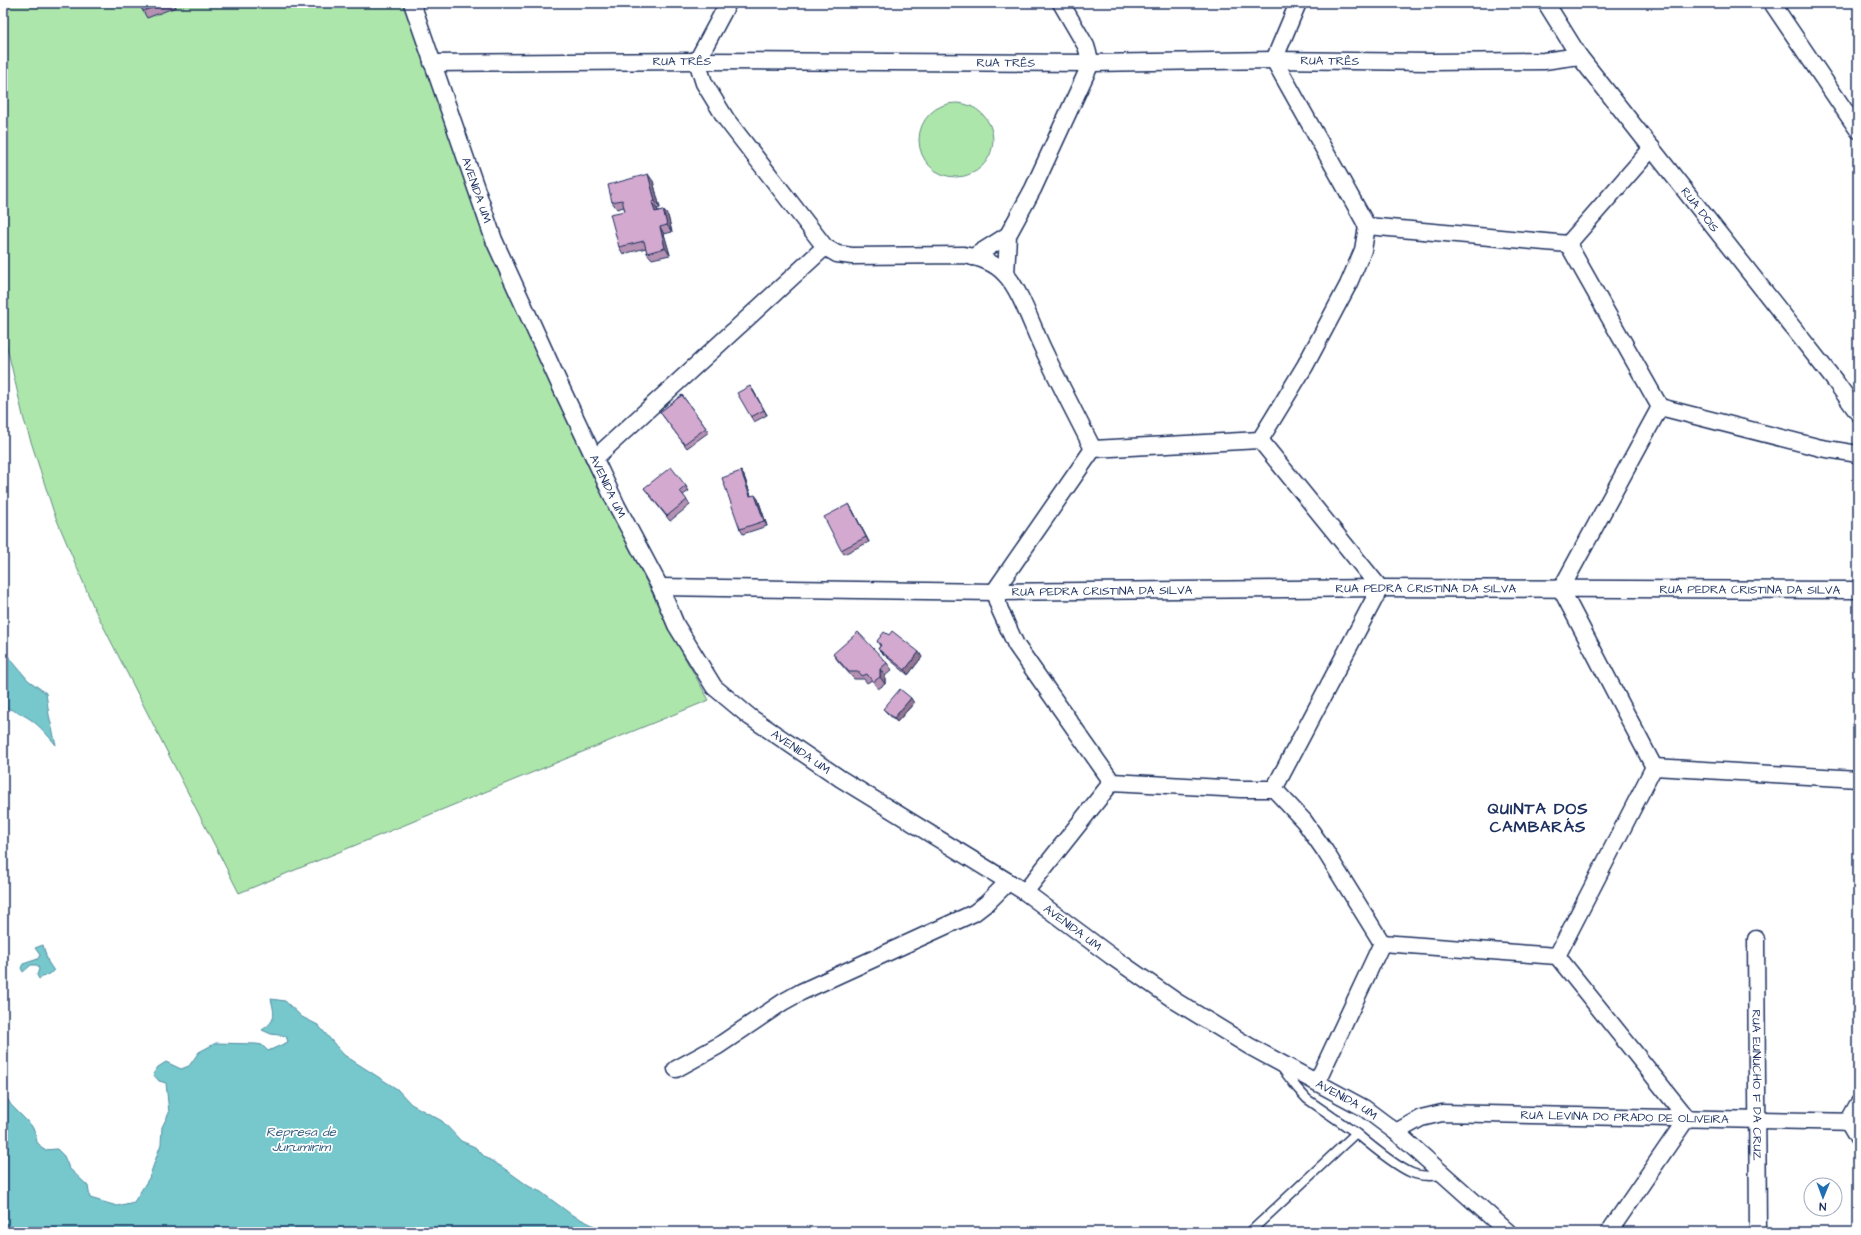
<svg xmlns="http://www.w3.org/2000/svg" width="1861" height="1235" font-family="'Architects Daughter',sans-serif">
<rect width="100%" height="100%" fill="#fff"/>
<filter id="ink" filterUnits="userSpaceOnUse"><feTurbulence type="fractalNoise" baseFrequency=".025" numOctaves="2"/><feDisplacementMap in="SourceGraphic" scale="8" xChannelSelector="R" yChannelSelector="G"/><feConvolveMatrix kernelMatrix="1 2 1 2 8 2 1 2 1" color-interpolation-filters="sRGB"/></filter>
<g filter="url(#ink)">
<path fill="#ade6aa" stroke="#648a84" d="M3 3H406L491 248 586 462 685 658 709 700 239 893 94 608 54 513 24 420 3 330Z
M919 140a37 37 0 1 1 74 0a37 37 0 1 1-74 0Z"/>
<path fill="#76c8cd" stroke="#528ba1" d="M3 650 28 680 46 693 49 715 56 745C39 725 30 715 3 707Z
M43 945 48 962 54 971 39 979 37 975 39 969 37 965H31L23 972 21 968 23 964 38 959 40 955 35 948Z
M271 999 285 1001 302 1017 318 1025 344 1055 397 1089 411 1104 442 1121 461 1141 475 1147 485 1157 502 1167 530 1187 541 1192 572 1215 607 1232H3V1091L11 1105 31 1125 35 1132 37 1142 44 1150 57 1149 64 1156 69 1168 88 1186 90 1198 117 1206 134 1202 149 1178 161 1144 162 1127 169 1113 166 1083 159 1081 153 1074 158 1067 166 1062 181 1069 189 1066 199 1052 216 1043 256 1044 262 1045 268 1051 288 1042 286 1036 271 1034 262 1030C276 1021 275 1015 271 999Z"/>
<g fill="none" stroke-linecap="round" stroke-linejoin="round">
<g stroke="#1b2f5e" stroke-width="11">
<path id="service" d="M1281 1067 1297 1088 1307 1099 1356 1133
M1250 1232 1356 1133C1369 1144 1397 1167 1412 1173 1422 1177 1433 1176 1443 1175"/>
</g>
<g stroke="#1b2f5e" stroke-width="19">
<g id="minor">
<path id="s1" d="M412 3 494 240 559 383 617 506 660 587 676 625 714 687 750 717 841 779 1025 892 1111 956 1177 1002 1249 1046 1364 1108 1396 1132 1508 1232"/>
<path d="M728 3 697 61 704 83 726 119 825 247 837 254 852 256 964 255C980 258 994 262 1005 274 1021 290 1034 332 1045 353 1060 385 1077 417 1093 449"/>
<path id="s2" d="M1546 3 1579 56 1835 381 1858 413"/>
<path d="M1772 3 1858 130"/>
<path id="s3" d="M432 63 697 61 1091 63 1274 60 1430 62 1544 61 1579 56"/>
<path d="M1367 226 1568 244 1652 148"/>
<path d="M1568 244 1660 407 1821 448 1858 454"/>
<path d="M973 257 1008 235"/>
<path d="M1006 275 1008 235 1033 189 1091 63 1086 46 1061 3"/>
<path d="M1260 440 1305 366 1348 285 1363 250 1367 226 1274 60 1298 3"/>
<path d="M1260 440 1380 588 1274 789"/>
<path d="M1093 449 1260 440"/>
<path d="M595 458 825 247"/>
<path id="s4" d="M660 587 994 592 1380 588 1858 590"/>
<path d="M994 592 1000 610 1016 645 1112 782"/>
<path d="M994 592 1093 449"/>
<path d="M1654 767 1561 589 1660 407"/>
<path d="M1654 767 1858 779"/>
<path d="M1112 782 1241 789H1274L1304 821 1325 851 1382 943"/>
<path d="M1025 892 1112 782"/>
<path id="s5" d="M1756 939 1758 1232"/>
<path d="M1382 943 1557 956 1687 1118 1609 1232"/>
<path d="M1557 956 1654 767"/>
<path d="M676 1069 718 1046 783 1002 801 992 974 913 987 903 1008 882"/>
<path d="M1317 1082 1382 943"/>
<path d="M1858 1104 1848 1122 1858 1139"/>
<path id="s6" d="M1396 1132 1421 1118 1442 1113 1858 1122"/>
</g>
</g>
<use href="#service" stroke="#fff" stroke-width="8"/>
<use href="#minor" stroke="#fff" stroke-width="16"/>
</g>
<path fill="#b591b2" stroke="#1b2f5e" d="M139 3H174L176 7 147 18 143 11Z
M653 181 660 208 657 209 658 211 663 210 668 216 672 232 664 234 670 255 652 259 647 253 646 248 623 254 619 247 625 211 624 207 617 209 612 202Z
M753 390 767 415 754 422 751 417Z
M682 395 709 432 687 448 660 412Z
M741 471 744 476 751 496 758 499 767 526 743 534 740 529Z
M686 486 689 491 683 495 690 505 670 521 644 488Z
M852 509 869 542 844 554 841 550Z
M889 635 922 657 908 675 882 653 878 649 880 646 877 641Z
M833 654 887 663 892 670 885 676V684L878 689 872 680 867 683 864 679H854L838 661Z
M914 703 897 722 887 713 883 709Z"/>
<path fill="#947691" stroke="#1b2f5e" d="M648 174 653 181 660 208 655 201Z
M652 202 657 209 660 219 655 212Z
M663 210 668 216 672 232 667 225Z
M660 227 664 234 670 255 665 248Z
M750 386 753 390 767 415 764 410Z
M741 471 744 476 753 501 750 496Z
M755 495 758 499 767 526 764 521Z
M849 504 852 509 869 542 866 537Z
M919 652 922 657 908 675 905 670Z
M880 669 885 676V684L880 677Z
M911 698 914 703 897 722 894 718Z"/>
<path fill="#d3a9cf" stroke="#1b2f5e" d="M139 3H165L143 11Z
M648 174 655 201 652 202 655 212 663 210 667 225 660 227 665 248 647 253 644 241 619 247 610 214 625 211 622 200 612 202 608 185Z
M750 386 764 410 751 417 737 393Z
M682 395 706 428 684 444 660 412Z
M671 467 686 486 680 491 687 500 667 516 644 488Z
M741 471 750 496 755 495 764 521 740 529 722 478Z
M849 504 866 537 841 550 824 517Z
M892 631 919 652 905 670 878 649 881 645 877 641 884 632 889 635Z
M858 632 887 663 880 669V677L873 682 867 674 862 676 859 672H849L833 654Z
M900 689 911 698 894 718 883 709Z"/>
</g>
<g text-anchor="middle" stroke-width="3.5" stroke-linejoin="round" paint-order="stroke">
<g font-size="12" fill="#1b2f5e" stroke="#fff">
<text dy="4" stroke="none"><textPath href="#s3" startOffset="250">RUA TRÊS</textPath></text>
<text dy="4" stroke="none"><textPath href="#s3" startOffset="898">RUA TRÊS</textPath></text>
<text dy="4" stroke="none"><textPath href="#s3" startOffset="574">RUA TRÊS</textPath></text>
<text dy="4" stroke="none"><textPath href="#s1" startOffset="198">AVENIDA UM</textPath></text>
<text dy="4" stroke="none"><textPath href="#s2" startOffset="258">RUA DOIS</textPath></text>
<text dy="4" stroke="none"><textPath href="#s1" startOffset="522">AVENIDA UM</textPath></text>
<text dy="4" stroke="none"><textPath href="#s4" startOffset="766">RUA PEDRA CRISTINA DA SILVA</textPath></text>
<text dy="4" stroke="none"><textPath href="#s4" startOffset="1090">RUA PEDRA CRISTINA DA SILVA</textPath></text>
<text dy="4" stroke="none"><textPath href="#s4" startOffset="442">RUA PEDRA CRISTINA DA SILVA</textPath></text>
<text dy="4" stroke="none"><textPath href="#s1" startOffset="858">AVENIDA UM</textPath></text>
<text dy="4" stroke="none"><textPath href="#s1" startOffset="1182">AVENIDA UM</textPath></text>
<text dy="4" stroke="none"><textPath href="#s5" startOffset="146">RUA EUNUCHO F DA CRUZ</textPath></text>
<text dy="4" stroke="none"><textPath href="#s1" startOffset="1506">AVENIDA UM</textPath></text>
<text dy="4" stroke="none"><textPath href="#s6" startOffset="233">RUA LEVINA DO PRADO DE OLIVEIRA</textPath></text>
</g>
<g font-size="13" font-style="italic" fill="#365d7f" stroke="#fff">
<text x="301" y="1136">Represa de<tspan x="301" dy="15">Jurumirim</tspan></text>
</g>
<g font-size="16" font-weight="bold" letter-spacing="1" fill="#1b2f5e" stroke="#fff">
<text x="1538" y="814">QUINTA DOS<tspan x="1538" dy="18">CAMBARÁS</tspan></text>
</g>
</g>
<rect width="1861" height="1235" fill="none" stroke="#fff" stroke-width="16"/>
<rect x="8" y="8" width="1845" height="1219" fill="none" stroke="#1b2f5e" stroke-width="1.5" filter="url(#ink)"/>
<g transform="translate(1823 1197) rotate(181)"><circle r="19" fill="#ffffff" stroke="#a4acbf"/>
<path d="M0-3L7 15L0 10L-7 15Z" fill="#1f6fb2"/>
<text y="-6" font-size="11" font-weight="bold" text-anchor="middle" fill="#1b2f5e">N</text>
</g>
</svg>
